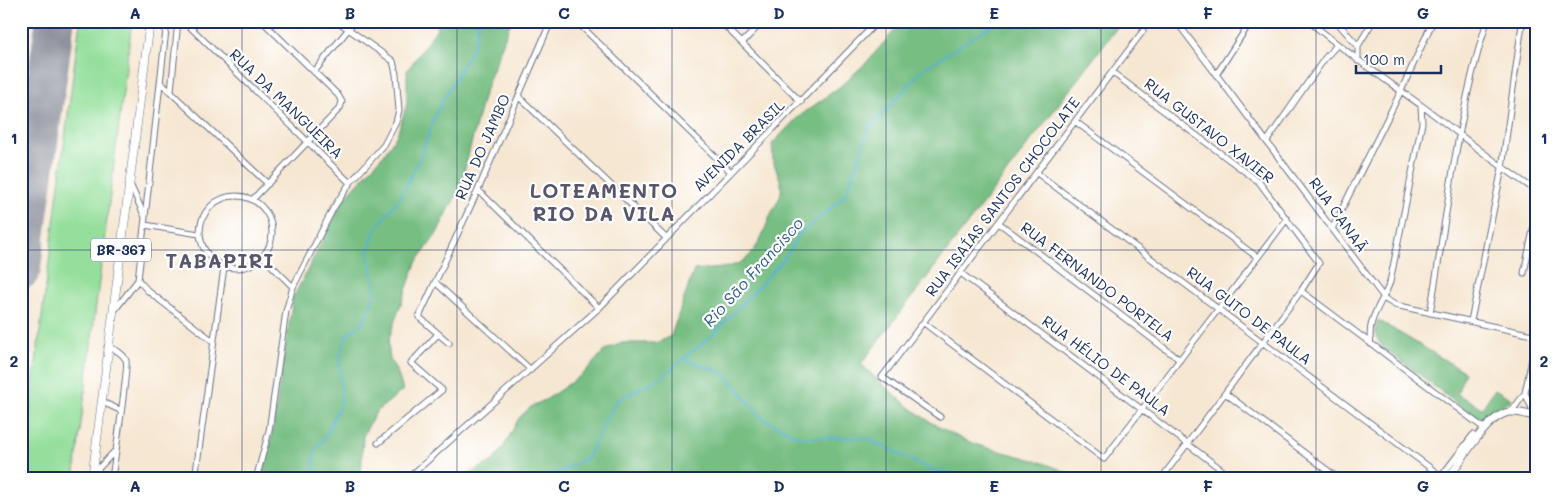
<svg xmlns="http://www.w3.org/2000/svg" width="1558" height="500" font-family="Mali,sans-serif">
<rect width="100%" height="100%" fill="#fff"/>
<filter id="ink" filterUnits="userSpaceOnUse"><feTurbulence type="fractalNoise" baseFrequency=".02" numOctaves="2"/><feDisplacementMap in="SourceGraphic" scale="10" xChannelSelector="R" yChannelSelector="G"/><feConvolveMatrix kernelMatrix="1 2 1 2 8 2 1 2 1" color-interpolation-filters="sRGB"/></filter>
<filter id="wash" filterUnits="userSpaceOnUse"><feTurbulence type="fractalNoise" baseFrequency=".0096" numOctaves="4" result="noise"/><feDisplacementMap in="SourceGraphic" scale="20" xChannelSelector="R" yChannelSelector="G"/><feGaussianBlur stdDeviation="1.12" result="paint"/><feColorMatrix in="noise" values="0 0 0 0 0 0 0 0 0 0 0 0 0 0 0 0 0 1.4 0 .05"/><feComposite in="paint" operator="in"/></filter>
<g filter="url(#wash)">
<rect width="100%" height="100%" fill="#f6e7d2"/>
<path fill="#94df9b" stroke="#58877c" d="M80 21H132L74 479H21Z"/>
<path fill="#77be83" stroke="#497670" d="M439 21H511L483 97 460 188 436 235 416 263 393 326 388 342 390 359 398 374 403 390 376 412 363 436 361 479H262L271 441 293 298 344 199 384 154 397 135 407 104V71L436 30Z
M903 21H1122L861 364C896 398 934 431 981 446 1016 456 1046 460 1079 479H790L775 468 767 479H459L493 461 503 448 519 418 532 406 547 399 583 374 605 350 622 343H656L671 336 694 270C744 268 752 264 770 216 773 209 780 200 781 192 783 180 775 171 773 159 772 154 773 149 772 144L797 118 838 88 865 64Z
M1378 320 1465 372 1457 394 1482 408 1495 389 1512 399 1488 416 1477 419 1383 347C1375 338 1374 332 1378 320Z"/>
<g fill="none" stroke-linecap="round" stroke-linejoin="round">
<path stroke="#57b2d4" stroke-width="2" d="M684 359 718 371 732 382 762 418 799 437 866 438 930 469 980 479
M319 479 313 467 315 451 326 436 341 402 340 358 346 335 363 323 376 292 368 252 375 230 401 196 421 156 437 111 473 47 479 21
M544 479 587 458 616 401 662 377 716 332 785 258 799 235 845 196 870 128 922 70 985 29 1003 21"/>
<path stroke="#888b98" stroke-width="39" d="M21 270 55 21"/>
</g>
</g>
<g filter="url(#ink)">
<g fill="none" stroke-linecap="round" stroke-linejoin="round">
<g stroke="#686f87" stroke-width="7">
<path id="street" d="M184 21 350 183
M576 21 731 172
M720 21 801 102
M862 21 870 29
M1176 21 1385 299 1395 305 1537 336
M1309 21C1347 54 1389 82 1429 111 1465 138 1499 167 1537 191
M1336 21 1358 46V61
M742 43 763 21
M1358 46 1373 21
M314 72 355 21
M1113 73 1259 182 1319 263 1301 291 1161 479
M1216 75 1251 21
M161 83 268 184
M171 91 178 21
M519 97 666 238
M1076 122 1257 257
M1267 141 1325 58 1337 45
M1037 173 1445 479
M130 184 145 217
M478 190 599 308
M200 232a36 36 0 1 1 72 0a36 36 0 1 1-72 0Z
M253 199 340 108 342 102 338 95 262 21
M999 223 1180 360
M145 225 199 234
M1332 229 1401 91 1433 21
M263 257 293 287
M1524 273 1537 211
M962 274 1234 479
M138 280 148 291 213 341
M435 282 531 370
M1301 291 1485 429
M114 311 138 280 167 21
M1430 313C1447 216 1457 115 1487 21
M1471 321 1502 168 1522 24 1517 21
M924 323 1104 459 1287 219
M449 343 419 317 478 190 551 21
M1371 344C1366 318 1382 305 1390 282L1422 123 1421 106
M107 347C115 349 122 352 126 360 129 366 114 463 112 479
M1225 393 1339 479
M1525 393 1536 417
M102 402 120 410
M1512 411 1525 393 1537 335
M940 417 882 377 1143 31
M378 443 442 390 411 363 438 334
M93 474 114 452
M1440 478 1473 435
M195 479 224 267
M256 479 269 431 286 311 293 287 334 207 350 183 384 145 396 122 399 110 396 74 393 61 337 21
M407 479 599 308 878 21"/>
</g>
<g stroke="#686f87" stroke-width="9">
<path id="secondary" d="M1448 479C1461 461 1488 414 1510 412 1519 411 1529 415 1537 417"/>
</g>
<g stroke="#686f87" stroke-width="9">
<path id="primary" d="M92 479 150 21"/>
</g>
<use href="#street" stroke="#fff" stroke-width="5"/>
<use href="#secondary" stroke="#fff" stroke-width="7"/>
<use href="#primary" stroke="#fff" stroke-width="8"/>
</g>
</g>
<path fill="none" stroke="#1b2f5e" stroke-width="1" stroke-opacity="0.55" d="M242 21V479M457 21V479M672 21V479M886 21V479M1101 21V479M1316 21V479M21 250H1537"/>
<g text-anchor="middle" stroke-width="4.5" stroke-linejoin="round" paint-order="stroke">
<rect fill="#fff" stroke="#5f6d8e" stroke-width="1" x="91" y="238.5" width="60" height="23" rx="4"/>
<g font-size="14" font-weight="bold" fill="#1b2f5e">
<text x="121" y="255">BR-367</text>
</g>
<g font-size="15" fill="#1b2f5e" stroke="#fff">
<text transform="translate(286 104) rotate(44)" y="5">RUA DA MANGUEIRA</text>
<text transform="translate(1209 131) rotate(38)" y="5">RUA GUSTAVO XAVIER</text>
<text transform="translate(739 146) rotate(-45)" y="5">AVENIDA BRASIL</text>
<text transform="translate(483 147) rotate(-66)" y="5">RUA DO JAMBO</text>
<text transform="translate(1003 197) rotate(-53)" y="5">RUA ISAÍAS SANTOS CHOCOLATE</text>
<text transform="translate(1338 215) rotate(54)" y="5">RUA CANAÃ</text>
<text transform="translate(1097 282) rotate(37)" y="5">RUA FERNANDO PORTELA</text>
<text transform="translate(1249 316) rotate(37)" y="5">RUA GUTO DE PAULA</text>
<text transform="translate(1106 366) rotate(37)" y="5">RUA HÉLIO DE PAULA</text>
</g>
<g font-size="16" font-style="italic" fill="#305d87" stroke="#fff">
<text transform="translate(753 272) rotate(-48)" y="6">Rio São Francisco</text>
</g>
<g font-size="20" font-weight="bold" letter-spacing="1" fill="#58566b" stroke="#fff">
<text x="604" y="198">LOTEAMENTO<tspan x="604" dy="23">RIO DA VILA</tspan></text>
<text x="220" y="268">TABAPIRI</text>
</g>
</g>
<rect width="1558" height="500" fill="none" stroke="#fff" stroke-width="55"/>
<path d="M1356 65v8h85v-8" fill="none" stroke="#1b2f5e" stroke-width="2.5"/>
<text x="1363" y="65" font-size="15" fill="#1b2f5e" stroke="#ffffff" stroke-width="4" paint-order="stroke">100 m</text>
<rect x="28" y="28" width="1502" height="444" fill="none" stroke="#1b2f5e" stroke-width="2"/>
<g font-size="16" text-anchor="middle" font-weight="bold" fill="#1b2f5e">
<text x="135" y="19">A</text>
<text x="350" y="19">B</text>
<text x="564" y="19">C</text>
<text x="779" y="19">D</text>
<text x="994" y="19">E</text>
<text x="1208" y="19">F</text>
<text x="1423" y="19">G</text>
<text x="14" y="144">1</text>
<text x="1544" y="144">1</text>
<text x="14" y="367">2</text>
<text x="1544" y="367">2</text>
<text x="135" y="492">A</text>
<text x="350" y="492">B</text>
<text x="564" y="492">C</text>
<text x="779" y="492">D</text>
<text x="994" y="492">E</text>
<text x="1208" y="492">F</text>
<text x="1423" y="492">G</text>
</g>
</svg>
